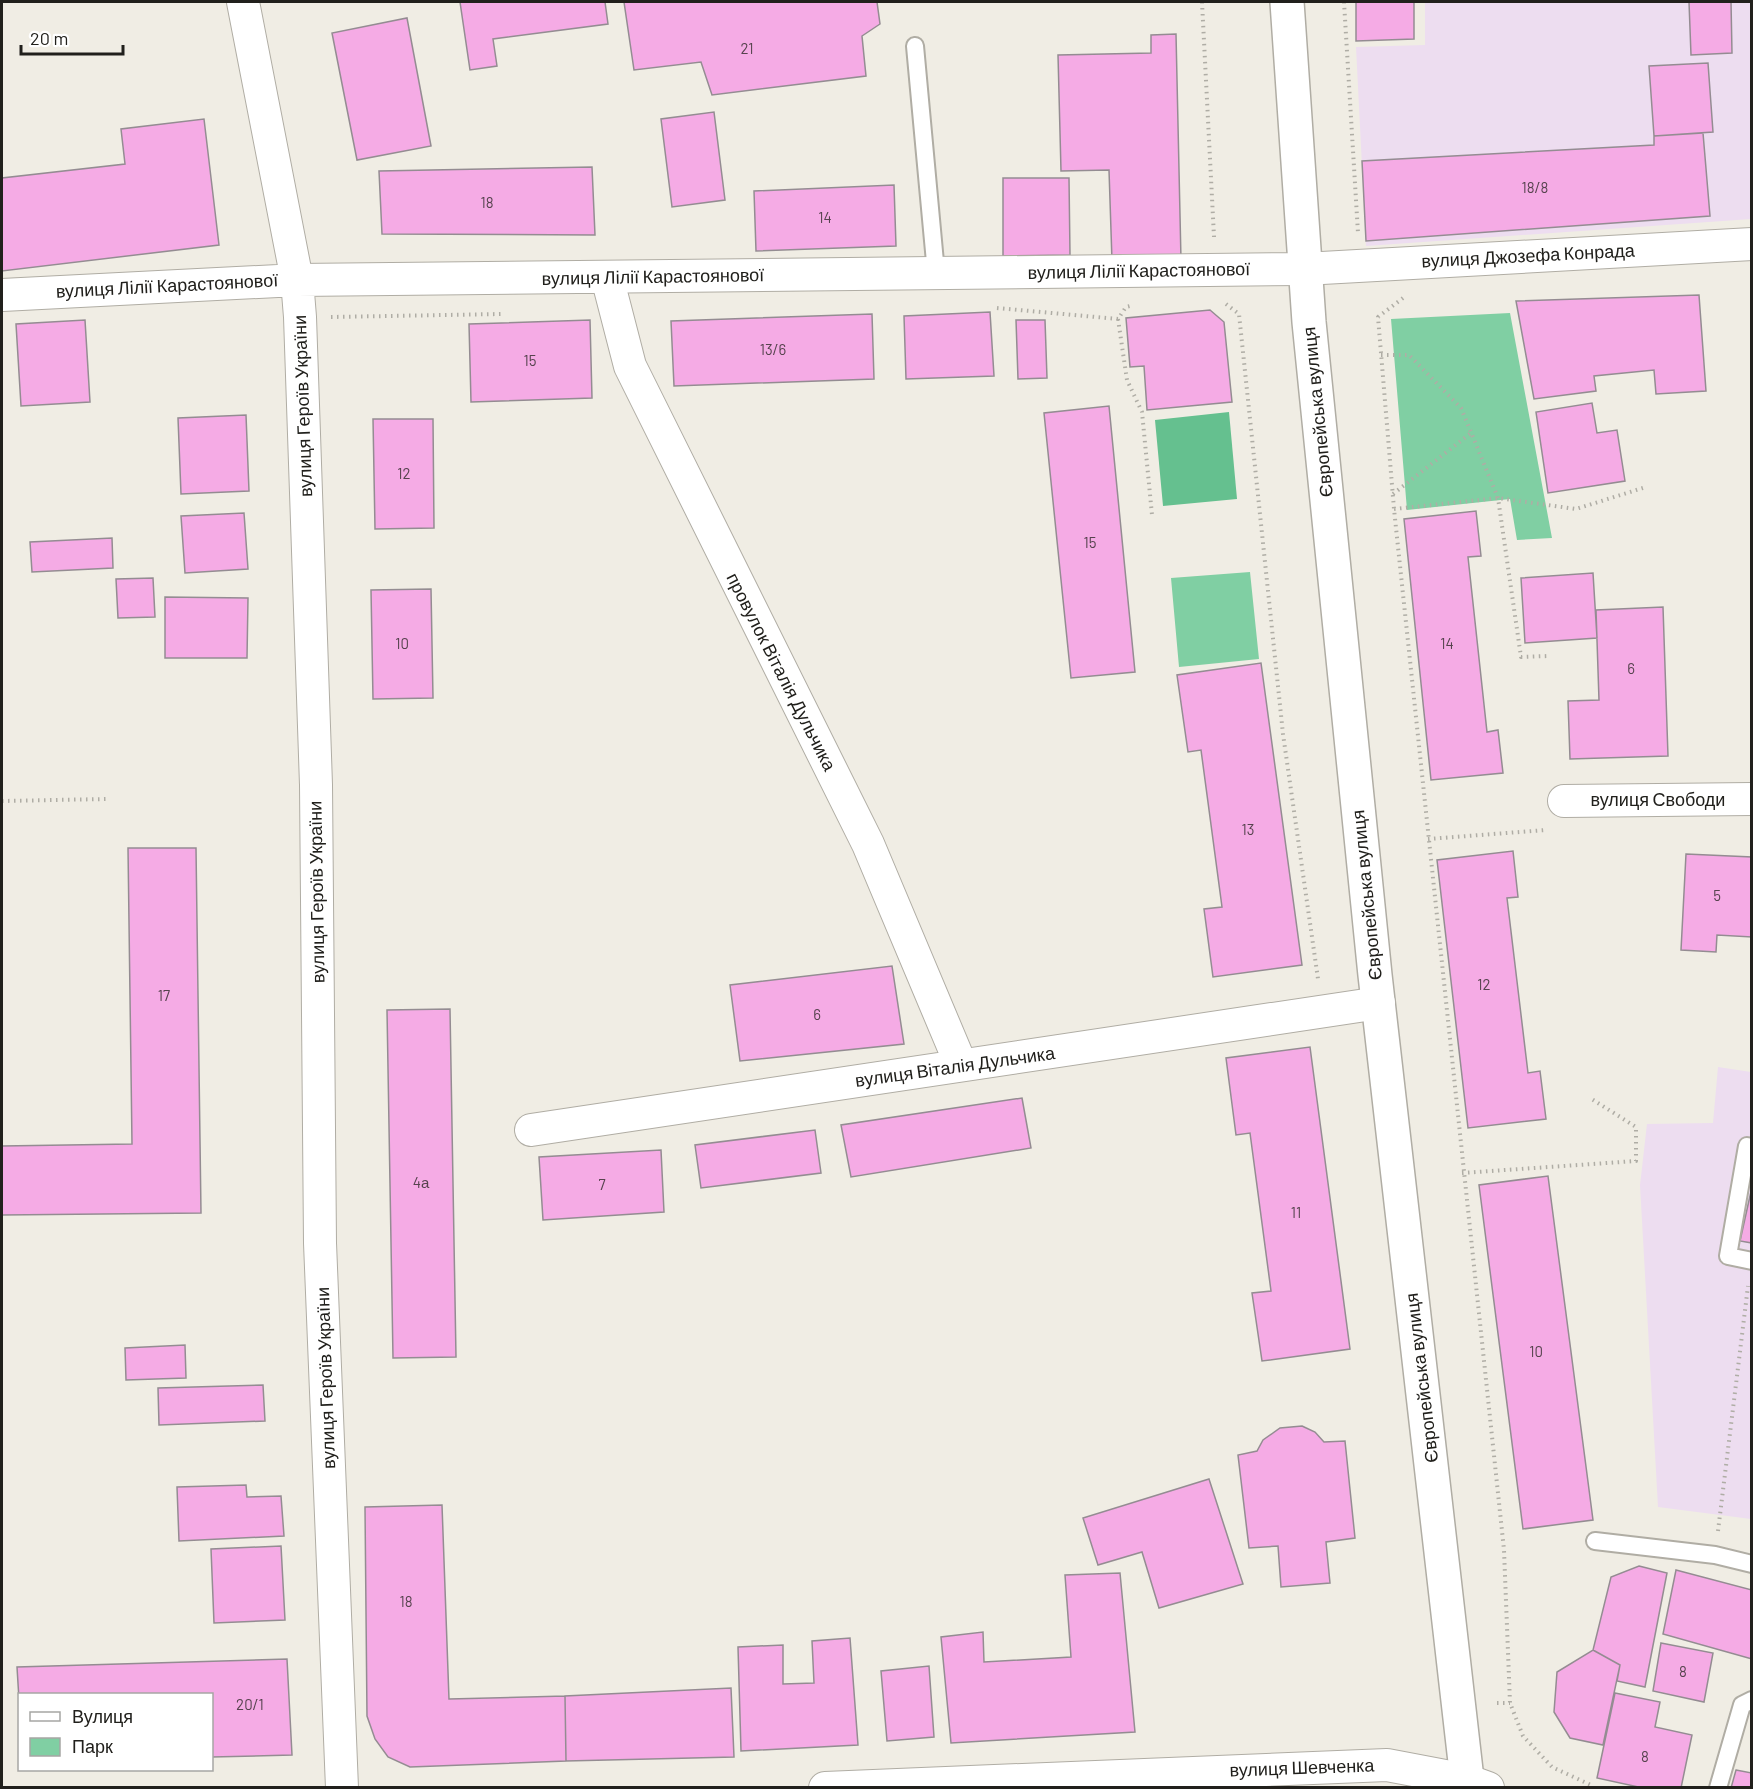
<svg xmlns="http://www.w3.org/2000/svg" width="1753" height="1789" font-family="Barlow,sans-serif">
<rect width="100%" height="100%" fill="#f0ede4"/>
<path fill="#edddf0" d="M1425 2H1751V219L1366 246 1356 47 1425 45Z
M1718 1067 1751 1072V1519L1658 1507 1640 1185 1647 1124 1713 1123Z"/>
<path fill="#80cfa3" d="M1510 313 1552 538 1517 540 1510 499 1407 510 1391 319Z
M1250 572 1259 659 1179 667 1171 578Z"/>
<path fill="#65c08f" d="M1229 412 1237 499 1163 506 1155 420Z"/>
<path fill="#f5abe5" stroke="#948c92" stroke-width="1.5" d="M460 2H605L608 24 493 39 497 66 470 70Z
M624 2H877L880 24 862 36 866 76 712 95 701 62 634 70Z
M1356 2H1414V39L1356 41Z
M1689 2H1731L1732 53 1691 55Z
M407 18 431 146 357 160 332 33Z
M1176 34 1181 260 1112 261 1109 170 1061 171 1058 55 1151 53V35Z
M1708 63 1713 132 1654 136 1649 66Z
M714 112 725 200 672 207 661 119Z
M204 119 219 245 2 271V178L125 164 121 129Z
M1703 133 1710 216 1366 241 1362 161 1654 145V136Z
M592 167 595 235 382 234 379 171Z
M1003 178H1069L1070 255 1003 256Z
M894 185 896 246 756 251 754 191Z
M1699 295 1706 391 1656 394 1654 370 1594 376 1596 391 1534 399 1516 301Z
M1210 310 1224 322 1232 402 1147 410 1144 366 1130 367 1126 318Z
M990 312 994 376 906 379 904 316Z
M872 314 874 379 674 386 671 321Z
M85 320 90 402 21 406 16 324Z
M590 320 592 398 471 402 469 324Z
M1016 320H1045L1047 378 1018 379Z
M1592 403 1597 433 1617 430 1625 481 1548 493 1536 412Z
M1109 406 1135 672 1071 678 1044 413Z
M246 415 249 491 181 494 178 418Z
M373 419H433L434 528 375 529Z
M1476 511 1481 556 1468 557 1487 732 1498 730 1503 773 1431 780 1404 519Z
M244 513 248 569 185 573 181 516Z
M112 538 113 568 32 572 30 542Z
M1593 573 1597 638 1525 643 1521 578Z
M153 578 155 617 118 618 116 579Z
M431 589 433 698 373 699 371 590Z
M165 597 248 598 247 658H165Z
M1663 607 1668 756 1570 759 1568 701 1599 700 1596 610Z
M1261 663 1302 965 1213 977 1204 909 1222 907 1201 750 1188 752 1177 675Z
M128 848H196L201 1213 2 1215V1146L132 1144Z
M1513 851 1518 897 1507 898 1528 1073 1540 1071 1546 1119 1468 1128 1437 860Z
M1686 854 1752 857V937L1717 935 1716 952 1681 950Z
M892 966 904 1044 740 1061 730 985Z
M450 1009 456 1357 393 1358 387 1010Z
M1310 1047 1350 1349 1262 1361 1252 1293 1271 1291 1250 1133 1236 1135 1226 1058Z
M1022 1098 1031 1148 851 1177 841 1125Z
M815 1130 821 1173 701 1188 695 1145Z
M661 1150 664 1212 543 1220 539 1157Z
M1548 1176 1593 1520 1523 1529 1479 1185Z
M1752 1187V1243L1740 1241Z
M185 1345 186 1378 126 1380 125 1348Z
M263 1385 265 1421 159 1425 158 1388Z
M1302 1426 1315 1432 1324 1442 1345 1441 1355 1538 1326 1542 1330 1583 1281 1587 1278 1546 1249 1548 1238 1455 1257 1451 1263 1440 1280 1428Z
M1209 1479 1243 1584 1159 1608 1142 1552 1098 1565 1083 1518Z
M246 1485 247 1497 281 1496 284 1536 179 1541 177 1487Z
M442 1505 449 1699 565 1696 566 1761 410 1767 388 1757 375 1739 367 1716 365 1507Z
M281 1546 285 1620 214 1623 211 1549Z
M1639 1566 1667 1573 1645 1687 1617 1681 1620 1665 1593 1650 1611 1577Z
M1676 1570 1752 1590V1659L1663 1634Z
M1120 1573 1135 1732 951 1743 941 1637 983 1632 984 1662 1071 1657 1065 1575Z
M850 1638 858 1745 741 1751 738 1647 783 1645V1684L814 1683 812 1641Z
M1661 1643 1713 1653 1704 1702 1653 1691Z
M1593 1650 1620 1665 1603 1745 1570 1738 1554 1712 1557 1672Z
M287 1659 292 1755 212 1757V1694H20V1716L17 1667Z
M929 1666 934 1737 887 1741 881 1671Z
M731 1688 734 1757 566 1761 565 1696Z
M1615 1693 1660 1702 1655 1727 1692 1735 1681 1788H1643L1597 1778Z
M1736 1770 1752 1773V1788H1731Z"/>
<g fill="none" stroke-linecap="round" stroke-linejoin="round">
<g stroke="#b0ada4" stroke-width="20">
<path id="lane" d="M915 46 936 273
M1752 1147 1747 1146 1728 1256 1752 1261
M1595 1541 1715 1555 1752 1564
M1718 1788 1742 1705 1752 1700"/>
</g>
<g stroke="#b0ada4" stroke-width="34">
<path id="street" d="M243 2 297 280 300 317 316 785 320 1243 342 1788
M607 277 630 366 868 844 961 1065
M2 295 297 280 1304 269 1752 244
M1564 801 1752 799
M531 1130 1379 1003
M825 1788 1387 1765 1466 1780 1488 1788"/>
</g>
<g stroke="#b0ada4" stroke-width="36">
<path id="secondary" d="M1287 2 1309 322 1375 975 1468 1788"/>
</g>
<path stroke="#afada5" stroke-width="4" stroke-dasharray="1.5 4.5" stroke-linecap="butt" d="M1202 2 1214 237
M1344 2 1358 233
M1403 298 1378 317 1394 509 1504 1550 1510 1703 1523 1736 1552 1767 1593 1786
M1226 304 1239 314 1283 734 1318 979
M997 308 1118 319 1126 307 1130 306
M331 317 501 314
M1118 319 1127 380 1142 412 1152 515
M1381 355H1409L1461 408 1498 498 1521 657 1549 656
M1393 494 1471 433
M1394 509 1498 498 1576 509 1646 487
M2 801 106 799
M1428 839 1546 830
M1462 1173 1636 1161V1127L1590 1098
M1718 1531 1748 1286
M1497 1703H1510"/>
<use href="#lane" stroke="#fff" stroke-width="16"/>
<use href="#street" stroke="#fff" stroke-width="32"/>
<use href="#secondary" stroke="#fff" stroke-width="33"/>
</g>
<g text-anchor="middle" stroke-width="4.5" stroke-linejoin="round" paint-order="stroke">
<g font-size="15" fill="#56434e">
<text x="747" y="54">21</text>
<text x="1535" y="193">18/8</text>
<text x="487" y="208">18</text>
<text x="825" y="223">14</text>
<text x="773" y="355">13/6</text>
<text x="530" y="366">15</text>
<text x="404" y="479">12</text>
<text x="1090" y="548">15</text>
<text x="402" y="649">10</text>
<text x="1447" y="649">14</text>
<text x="1631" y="674">6</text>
<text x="1248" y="835">13</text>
<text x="1717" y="901">5</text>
<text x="1484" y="990">12</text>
<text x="164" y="1001">17</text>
<text x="817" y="1020">6</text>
<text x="421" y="1188">4а</text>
<text x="602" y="1190">7</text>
<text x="1296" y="1218">11</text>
<text x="1536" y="1357">10</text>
<text x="406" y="1607">18</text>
<text x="1683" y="1677">8</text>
<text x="250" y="1710">20/1</text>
<text x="1645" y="1762">8</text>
</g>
<g font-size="18" fill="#21201c" stroke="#fff">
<text transform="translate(1528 256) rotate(-3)" y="6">вулиця Джозефа Конрада</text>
<text transform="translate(1139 271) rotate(-1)" y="6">вулиця Лілії Карастоянової</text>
<text transform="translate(653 277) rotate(-1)" y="6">вулиця Лілії Карастоянової</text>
<text transform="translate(167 286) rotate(-3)" y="6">вулиця Лілії Карастоянової</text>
<text transform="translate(303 406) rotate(-92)" y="6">вулиця Героїв України</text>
<text transform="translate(1318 412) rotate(-96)" y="6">Європейська вулиця</text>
<text transform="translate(781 672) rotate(63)" y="6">провулок Віталія Дульчика</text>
<text x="1658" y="806">вулиця Свободи</text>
<text transform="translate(317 892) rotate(-91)" y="6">вулиця Героїв України</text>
<text transform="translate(1367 895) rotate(-96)" y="6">Європейська вулиця</text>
<text transform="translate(955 1067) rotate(-8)" y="6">вулиця Віталія Дульчика</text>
<text transform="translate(326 1378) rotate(-92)" y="6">вулиця Героїв України</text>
<text transform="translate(1422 1378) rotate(-97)" y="6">Європейська вулиця</text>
<text transform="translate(1302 1768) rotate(-2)" y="6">вулиця Шевченка</text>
</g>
</g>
<rect width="1753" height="1789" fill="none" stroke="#21201c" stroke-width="6"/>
<rect x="18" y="1693" width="195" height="78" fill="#ffffff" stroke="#a6a6a4" stroke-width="1.5"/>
<rect x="30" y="1712" width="30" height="9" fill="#ffffff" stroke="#a6a6a4" stroke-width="1.5"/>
<text x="72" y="1723" font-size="18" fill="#21201c">Вулиця</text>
<rect x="30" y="1738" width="30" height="18" fill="#80cfa3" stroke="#a6a6a4" stroke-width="1.5"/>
<text x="72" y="1753" font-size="18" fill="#21201c">Парк</text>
<path d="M21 45v9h102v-9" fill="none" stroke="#21201c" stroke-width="3"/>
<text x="30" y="45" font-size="18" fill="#21201c" stroke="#ffffff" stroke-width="4.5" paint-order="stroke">20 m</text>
</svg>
